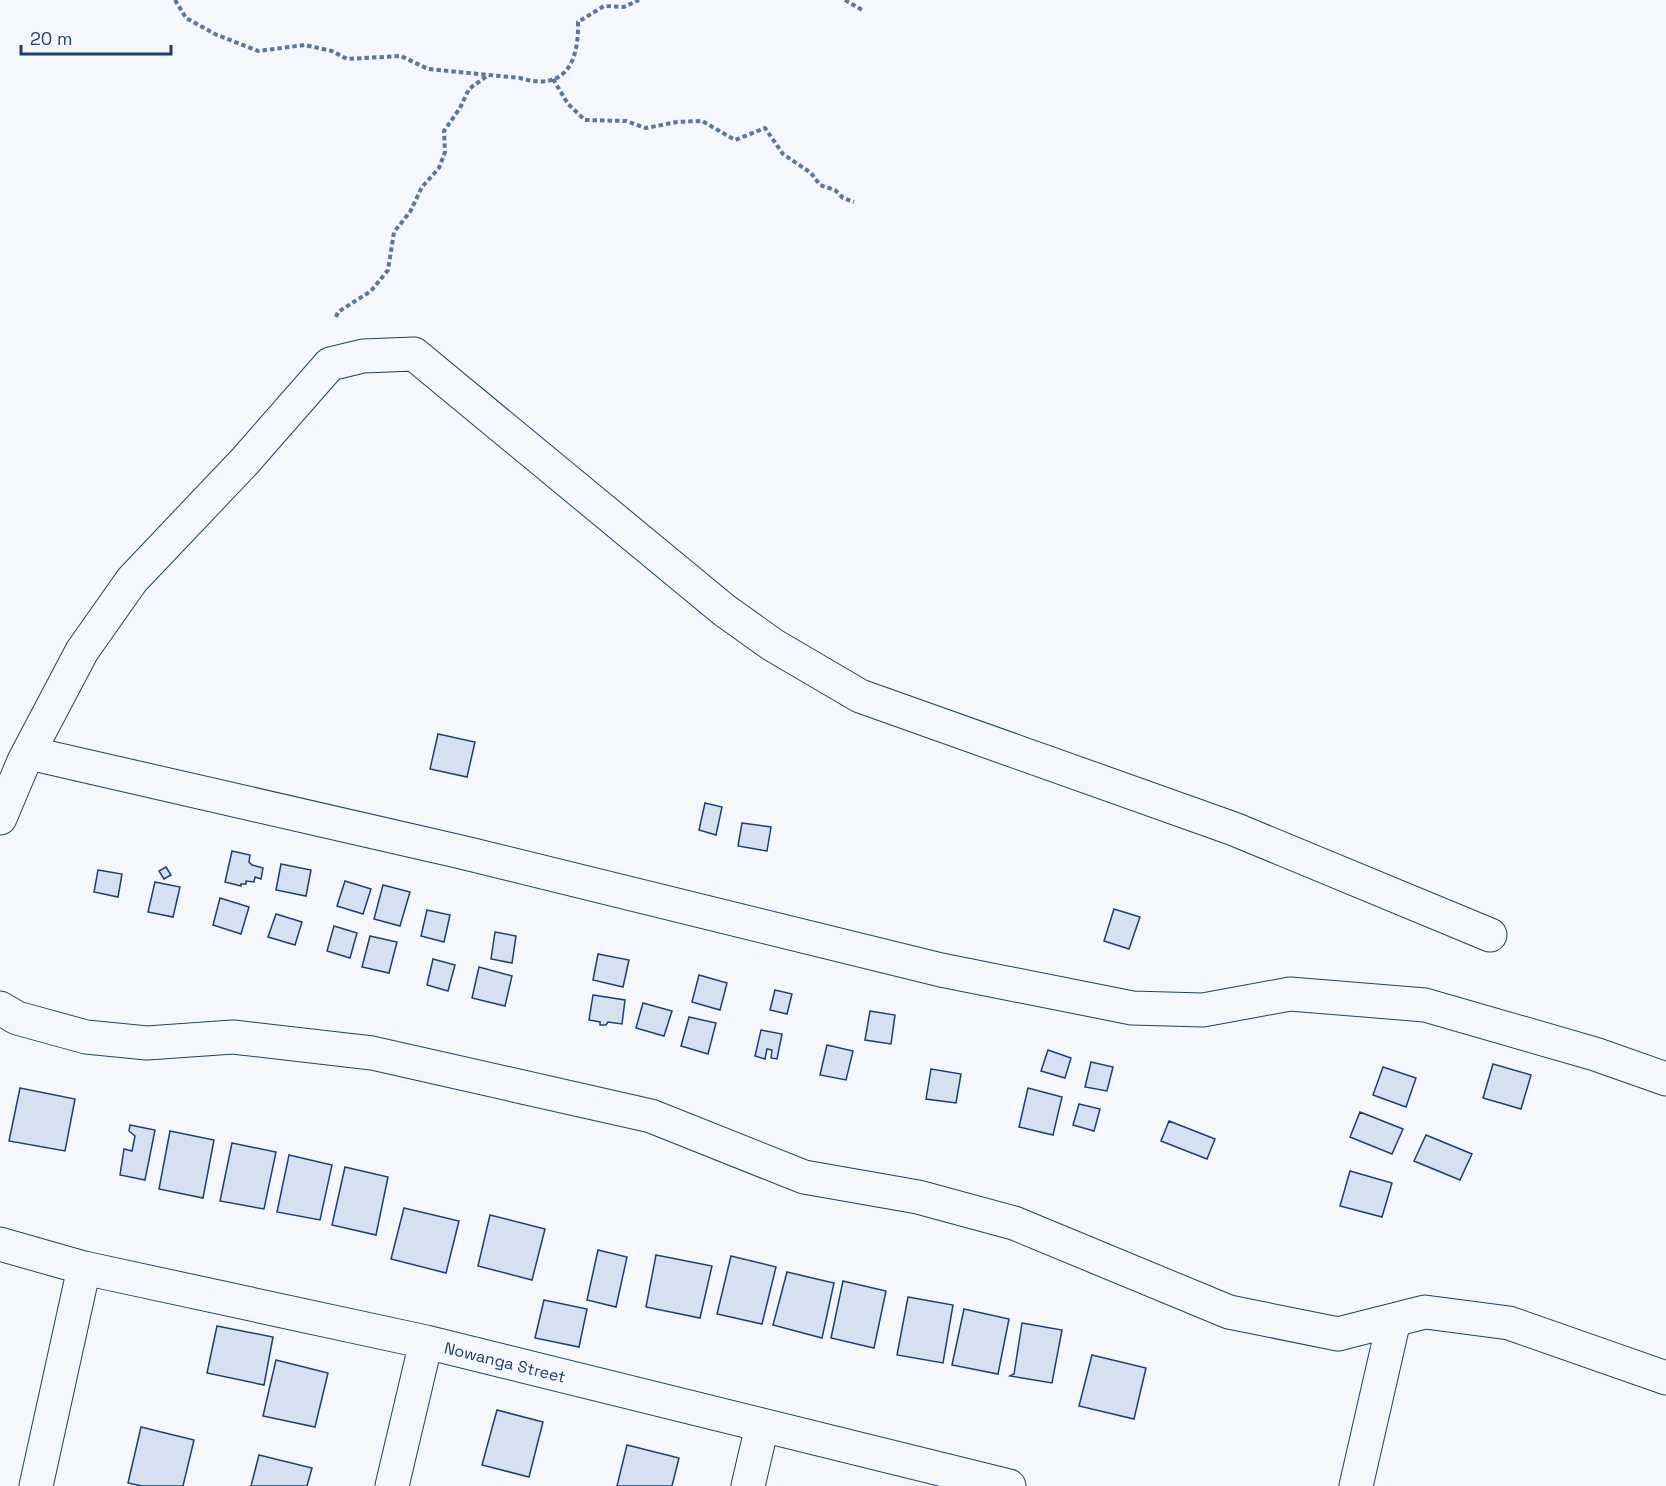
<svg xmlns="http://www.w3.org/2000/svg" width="1666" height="1486" font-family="'Space Grotesk',sans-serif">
<rect width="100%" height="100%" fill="#f4f7fb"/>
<path fill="#d5e0f0" stroke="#1d3f73" stroke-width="1.5" d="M438 734 475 742 467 777 430 769Z
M705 803 722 807 716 835 699 830Z
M742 823 771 827 767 851 738 846Z
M232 851 250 855 249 862 252 865 263 868 261 879 255 877 254 882 246 881V884H241V886L225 882Z
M281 864 311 870 306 896 276 890Z
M166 867 171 875 164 879 159 871Z
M98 870 122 874 118 897 94 892Z
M345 881 371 889 363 914 337 906Z
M155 882 180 887 173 917 148 912Z
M383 885 410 892 400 926 374 919Z
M220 898 249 907 241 934 213 925Z
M1114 909 1140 917 1129 949 1104 941Z
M427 910 450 915 444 942 421 936Z
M276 914 302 922 295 945 268 937Z
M334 926 357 933 350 958 327 951Z
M495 932 516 936 512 963 491 959Z
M370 936 397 942 389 973 362 967Z
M598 954 629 960 623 987 593 980Z
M433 959 455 965 448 991 427 985Z
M479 967 512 976 505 1006 472 998Z
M699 975 727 983 720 1010 692 1002Z
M775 990 792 994 787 1014 770 1010Z
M593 995 625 1000 622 1024 608 1022 606 1025H600V1022L589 1020Z
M643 1003 672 1011 664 1036 636 1028Z
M870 1011 895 1015 891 1044 865 1040Z
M689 1017 716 1023 708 1054 681 1046Z
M761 1030 782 1034 777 1059 771 1058 772 1050 767 1049 765 1059 755 1056Z
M827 1045 853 1051 846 1080 820 1075Z
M1048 1050 1071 1058 1065 1078 1041 1071Z
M1091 1062 1113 1067 1107 1091 1085 1087Z
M1493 1064 1531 1075 1521 1109 1483 1098Z
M1383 1067 1416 1078 1406 1107 1373 1095Z
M931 1069 961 1074 956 1103 926 1099Z
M20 1088 75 1099 65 1151 9 1141Z
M1028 1088 1062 1097 1053 1135 1019 1127Z
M1079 1104 1100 1109 1094 1131 1073 1125Z
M1360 1112 1403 1129 1392 1154 1350 1137Z
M1169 1121 1215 1139 1207 1159 1161 1141Z
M130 1125 155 1130 145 1180 120 1175 124 1149 132 1151 135 1136 129 1131Z
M170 1131 214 1140 203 1198 159 1189Z
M1426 1135 1472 1154 1460 1180 1414 1161Z
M232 1143 276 1152 264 1209 220 1201Z
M289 1155 332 1165 320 1220 277 1212Z
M345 1167 388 1177 376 1235 332 1225Z
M1350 1171 1392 1183 1382 1217 1340 1206Z
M404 1208 459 1221 446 1273 391 1259Z
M490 1215 545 1229 532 1280 478 1266Z
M598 1250 627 1257 616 1307 587 1300Z
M656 1255 712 1266 700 1318 646 1307Z
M731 1256 776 1267 762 1324 717 1314Z
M787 1272 834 1283 822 1338 773 1325Z
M843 1281 886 1291 874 1348 831 1338Z
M908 1297 953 1305 943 1363 897 1355Z
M544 1300 587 1309 579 1347 535 1338Z
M964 1309 1009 1319 998 1374 952 1365Z
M1022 1323 1062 1330 1052 1383 1010 1376 1014 1374Z
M217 1326 273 1337 264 1385 207 1373Z
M1092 1355 1146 1368 1134 1419 1079 1406Z
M276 1360 328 1373 315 1427 263 1416Z
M497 1410 543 1422 529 1477 482 1465Z
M141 1427 194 1440 183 1486H142L128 1483Z
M627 1445 679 1458 672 1486H617Z
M259 1455 312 1468 307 1486H251Z"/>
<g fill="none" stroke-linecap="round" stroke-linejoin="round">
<g stroke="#1d3f73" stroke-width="35">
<path id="street" d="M29 753 461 852 941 970 1132 1008 1203 1010 1290 994 1425 1005 1595 1054 1666 1079
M0 818 24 761 82 651 132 580 245 461 330 364 363 356 414 354 724 610 773 645 860 696 1234 829 1490 935
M0 1008 17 1018 86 1037 147 1043 233 1037 372 1053 651 1116 804 1177 918 1197 1014 1223 1229 1312 1338 1334 1425 1312 1509 1323 1666 1378
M0 1244 84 1268 426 1342 1009 1486
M36 1486 84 1268
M392 1486 426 1342
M748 1486 762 1426
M1356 1486 1394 1320"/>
</g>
<path stroke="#5e769c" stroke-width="4" stroke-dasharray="4.5 3" stroke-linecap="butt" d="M175 0 186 18 215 34 258 51 305 45 332 51 347 59 401 56 428 69 520 78C566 92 579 61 578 22L604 6 624 7 639 0
M845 0 864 11
M553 79 568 104 585 120 626 121 646 128 677 122 702 121 735 140 765 128 783 154 811 173 820 185 835 190 843 198 854 202
M336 317 338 312 371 291 388 270 394 232 410 212 422 187 439 168 445 152 444 131 460 108 469 89 487 76"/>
<use href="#street" stroke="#f4f7fb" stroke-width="33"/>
</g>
<g text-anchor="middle" stroke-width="4.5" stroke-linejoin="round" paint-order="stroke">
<g font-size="16" fill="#1d3f73" stroke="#f4f7fb">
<text transform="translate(505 1362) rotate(14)" y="6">Nowanga Street</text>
</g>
</g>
<path d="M21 45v9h150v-9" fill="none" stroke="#1d3f73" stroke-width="3"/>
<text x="30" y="45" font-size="18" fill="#1d3f73" stroke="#f4f7fb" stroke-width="4.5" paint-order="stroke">20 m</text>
</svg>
